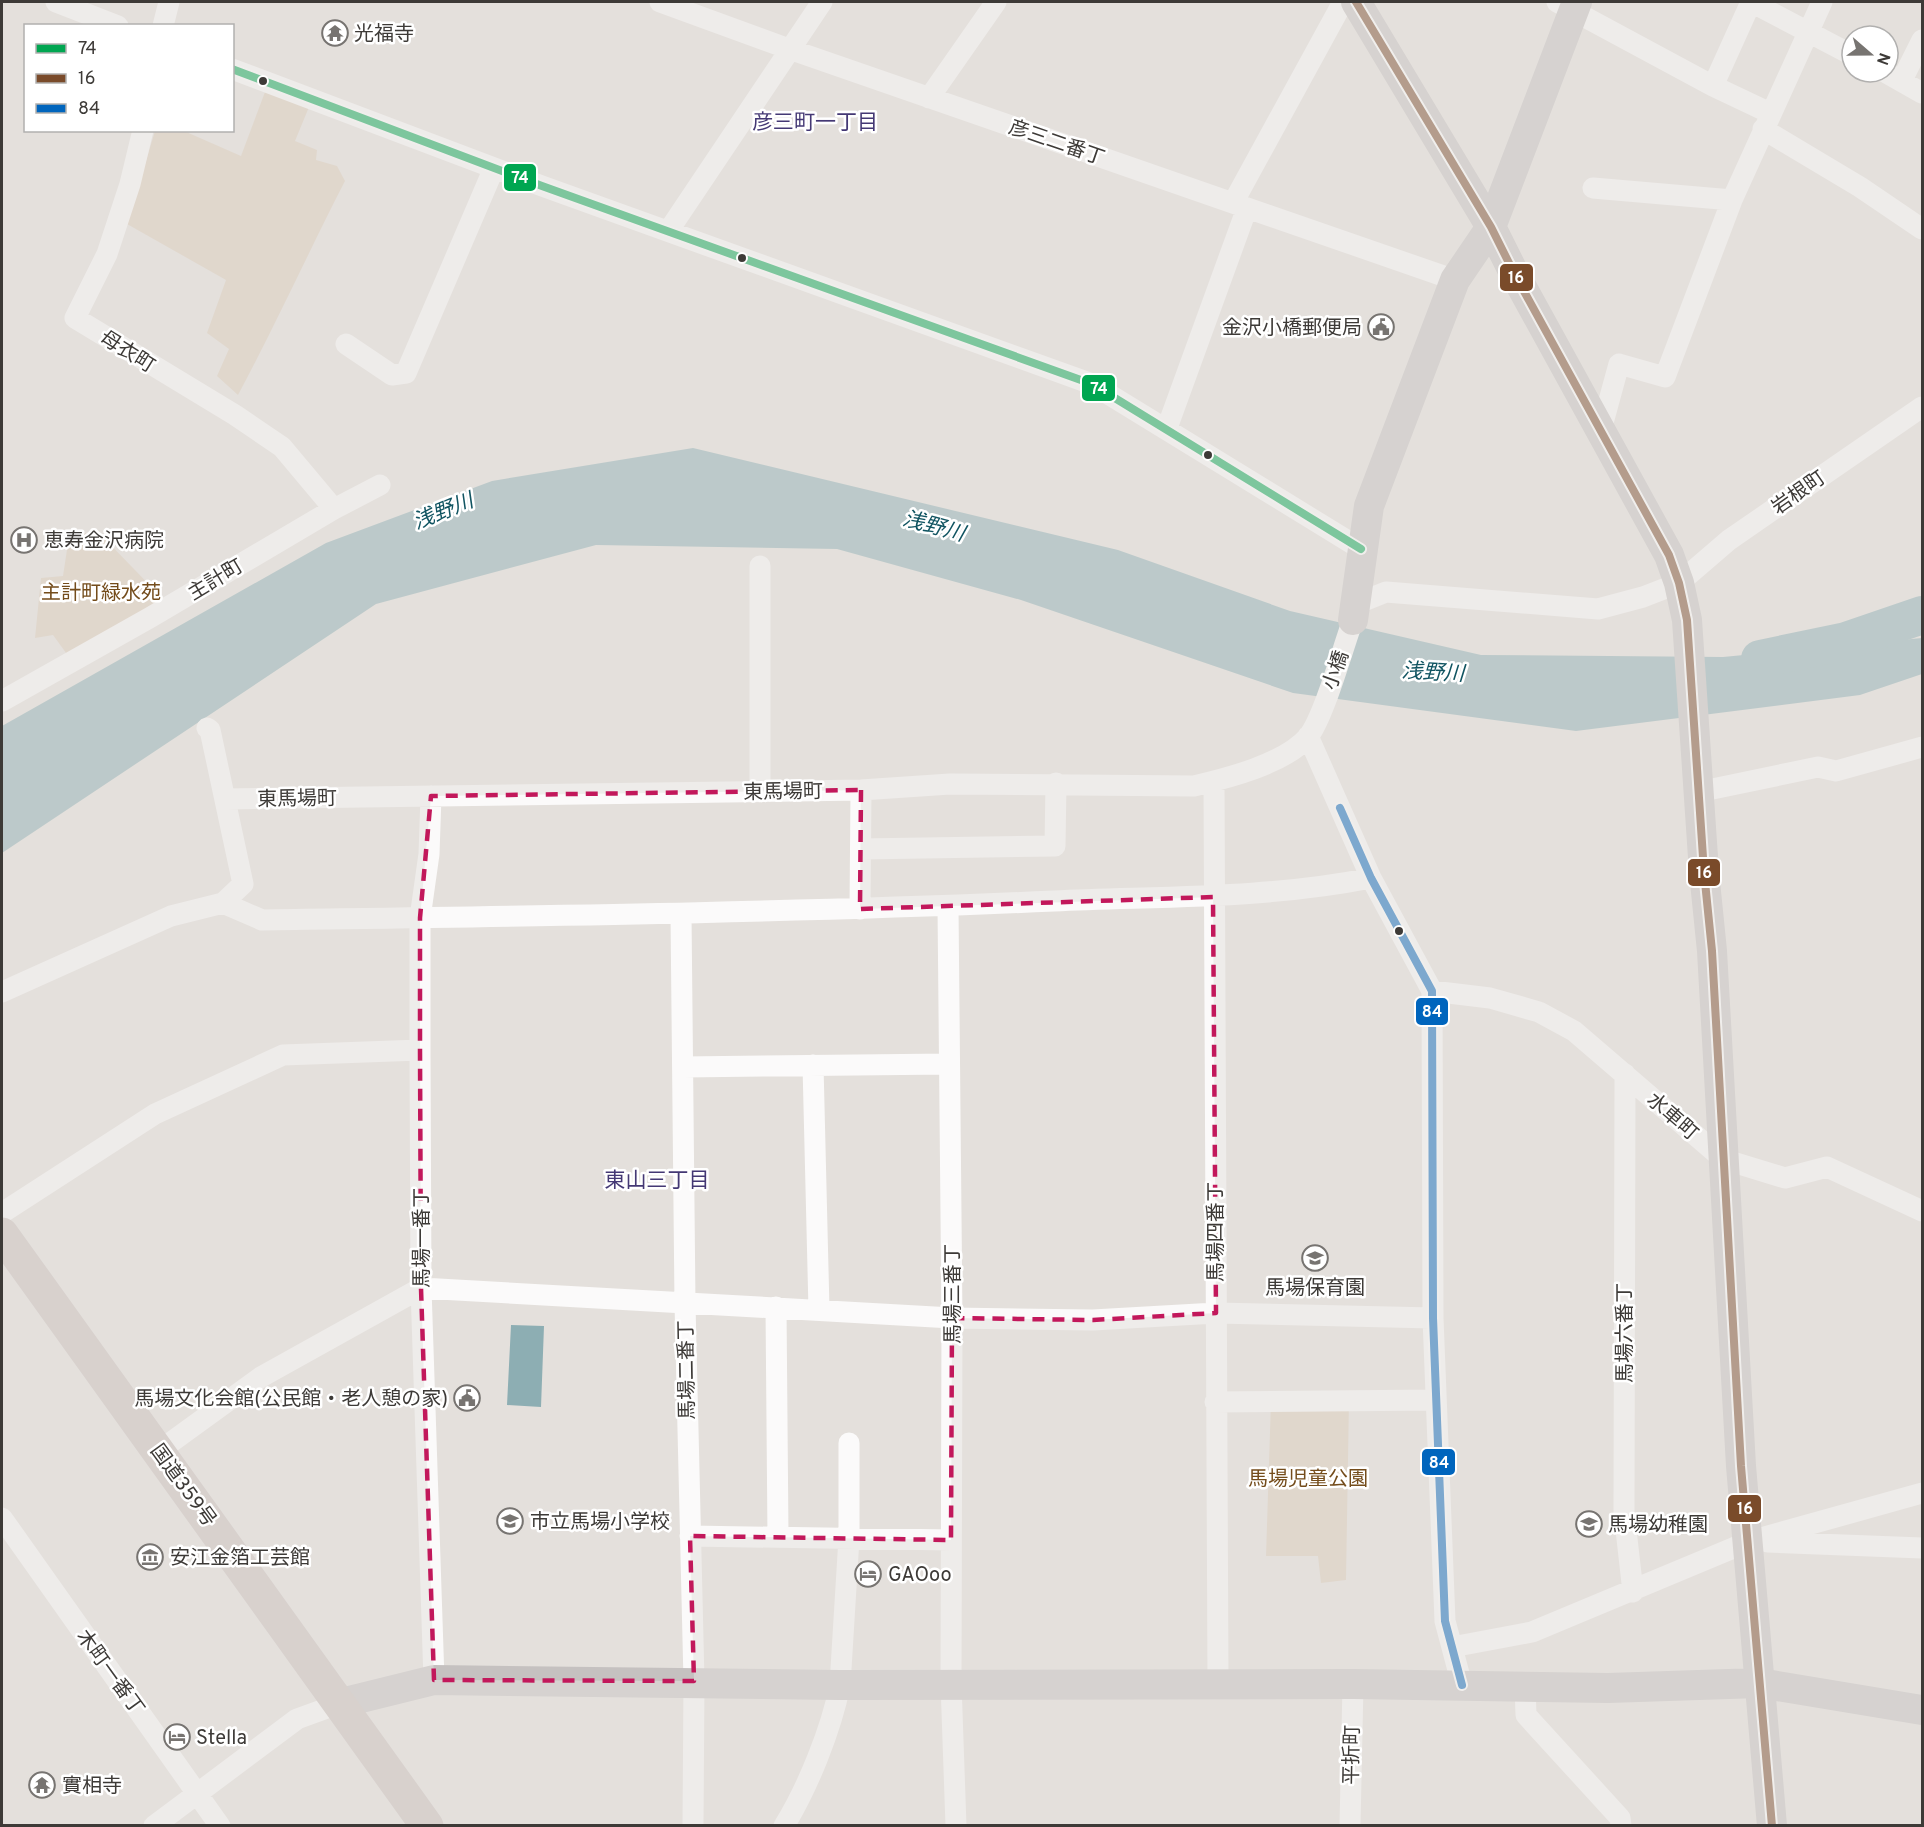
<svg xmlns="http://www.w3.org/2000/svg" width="1924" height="1827" font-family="Overpass,'Noto Sans JP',sans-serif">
<rect width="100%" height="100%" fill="#e4e0dc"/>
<path fill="#dcccb9" d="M265 92 309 107 295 141 317 150 316 160 337 166 345 181C308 253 276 324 238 395L217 376 229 349 207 333 226 280 127 224 155 131H184L241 156Z
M70 530 103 537 164 600 69 657 53 635 35 638 41 578 63 576Z
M1349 1400 1346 1580 1321 1583 1318 1556H1266L1271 1401Z"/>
<path fill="#8daeb3" d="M693 448 1118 550 1290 611 1481 655 1723 657 1922 638V674L1860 695 1576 731 1293 693 1021 600 837 549 596 545 376 604 2 853V726L326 543 492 481Z
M511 1325 544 1326 541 1407 507 1405Z"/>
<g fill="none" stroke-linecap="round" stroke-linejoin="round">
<path stroke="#8daeb3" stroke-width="38" d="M1760 659 1846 641 1922 615"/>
<path stroke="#fbfafa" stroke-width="21" d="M56 2 118 26
M660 2 789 49 1455 280
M1557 2 1713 86 1770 113
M1751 2 1852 55
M163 26 169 2
M232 69 542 186 1092 384 1361 549
M1885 72 1922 93
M1902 80 1922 40
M1713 86 1751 2
M929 98 996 2
M1763 129 1860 187 1922 229
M143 130 130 184 107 254 75 318 235 415 282 447 334 509
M1593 188 1732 200
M1233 203 1343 2
M669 230 822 2
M346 344 392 375 406 373 494 168
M1167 428 1247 208
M1601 430 1619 364 1665 377 1732 200 1822 2
M1356 604 1386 592 1598 609 1643 597 1679 583 1729 540 1922 407
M2 701 151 617 334 509 380 485
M207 728 210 730 243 884 223 903
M1308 736 1371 878 1432 991 1433 1318 1445 1621 1462 1685
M1214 781 1218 1684
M760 792V566
M1698 792 1818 767 1836 771 1922 747
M431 796 429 854 420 918V1050L421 1288 434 1680
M227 799 861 790 950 784 1194 786C1228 778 1284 764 1308 737 1324 717 1343 647 1353 620
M861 849 1055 846 1056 783
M223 903 262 920C526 916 790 913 1054 901 1161 896 1265 899 1371 878
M948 906 952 1318 951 1683 956 1826
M860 909 861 790
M681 914 685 1304 694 1681 693 1826
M1432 991 1490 998 1539 1012 1574 1031 1723 1159 1785 1178 1827 1167 1922 1211
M2 992 171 916 223 903
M813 1065 819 1310
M683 1067 949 1064
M1625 1074 1624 1512 1633 1592
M2 1213 155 1114 283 1055 420 1050
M776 1307 778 1537
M1215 1402 1436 1400
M159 1451 261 1377 421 1288 952 1318 1093 1320 1216 1313 1433 1318
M2 1518 220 1826
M690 1536 951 1540
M1768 1542 1922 1548
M1452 1647 1532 1632 1750 1541 1922 1493
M1525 1686 1526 1715 1620 1818 1621 1826
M154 1826 297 1719 341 1703
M784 1826C808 1787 831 1730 840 1685L849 1538V1443
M1350 1826 1353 1684"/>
<path stroke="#c5c1c0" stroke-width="30" d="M1356 2 1491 227 1514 273 1669 555 1679 583 1687 620 1704 872 1712 951 1741 1466 1772 1826
M1353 620 1369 506 1455 280 1491 227 1577 2
M341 1703 434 1680 840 1685 1353 1684 1608 1688 1759 1683 1922 1710"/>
<path stroke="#c9bebb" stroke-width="33" d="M2 1234 427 1826"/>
<g stroke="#fff" stroke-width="12">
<path id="bus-1" d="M232 69 542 186 1092 384 1361 549"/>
</g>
<g stroke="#fff" stroke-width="12">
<path id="bus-2" d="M1356 2 1491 227 1514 273 1669 555 1679 583 1687 620 1704 872 1712 951 1741 1466 1772 1826"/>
</g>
<g stroke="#fff" stroke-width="12">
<path id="bus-3" d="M1340 808 1371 878 1432 991 1433 1318 1445 1621 1462 1685"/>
</g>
<use href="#bus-1" stroke="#00a651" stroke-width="8"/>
<use href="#bus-2" stroke="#7a4b2a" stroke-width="8"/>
<use href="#bus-3" stroke="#0065bd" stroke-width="8"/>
</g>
<path d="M0 0H1924V1827H0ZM861 790 860 909 1213 897 1216 1313 1093 1320 952 1318 951 1540 690 1536 694 1681 434 1680 421 1288 420 1050V918L431 796Z" fill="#e4e0dc" fill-opacity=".55" fill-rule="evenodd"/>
<path fill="none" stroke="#c2185b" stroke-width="4.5" stroke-dasharray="12 8" stroke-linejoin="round" d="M861 790 860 909 1213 897 1216 1313 1093 1320 952 1318 951 1540 690 1536 694 1681 434 1680 421 1288 420 1050V918L431 796Z"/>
<defs>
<g id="temple-ring" transform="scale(1.35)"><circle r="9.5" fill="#fff" stroke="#777471" stroke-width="1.5"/><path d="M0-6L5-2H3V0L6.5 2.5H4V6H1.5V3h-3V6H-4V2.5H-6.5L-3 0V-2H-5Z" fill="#777471"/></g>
<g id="civic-ring" transform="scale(1.35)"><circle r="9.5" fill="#fff" stroke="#777471" stroke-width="1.5"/><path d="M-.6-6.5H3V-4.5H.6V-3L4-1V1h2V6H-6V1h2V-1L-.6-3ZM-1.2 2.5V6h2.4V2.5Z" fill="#777471"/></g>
<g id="hospital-ring" transform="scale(1.35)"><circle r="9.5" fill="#fff" stroke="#777471" stroke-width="1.5"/><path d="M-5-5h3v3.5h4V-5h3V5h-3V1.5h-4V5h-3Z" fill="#777471"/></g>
<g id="school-ring" transform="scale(1.35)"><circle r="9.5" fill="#fff" stroke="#777471" stroke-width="1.5"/><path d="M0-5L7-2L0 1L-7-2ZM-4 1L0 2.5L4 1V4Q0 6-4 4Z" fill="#777471"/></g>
<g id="museum-ring" transform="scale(1.35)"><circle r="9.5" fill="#fff" stroke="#777471" stroke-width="1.5"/><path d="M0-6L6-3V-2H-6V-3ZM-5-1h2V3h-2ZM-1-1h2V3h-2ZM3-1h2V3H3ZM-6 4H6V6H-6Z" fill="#777471"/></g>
<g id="hotel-ring" transform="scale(1.35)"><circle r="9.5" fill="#fff" stroke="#777471" stroke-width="1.5"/><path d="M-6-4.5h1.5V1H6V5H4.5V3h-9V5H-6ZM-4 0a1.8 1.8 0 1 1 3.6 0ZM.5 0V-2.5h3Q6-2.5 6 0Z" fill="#777471"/></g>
</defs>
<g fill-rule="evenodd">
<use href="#temple-ring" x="335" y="33"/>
<use href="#civic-ring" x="1381" y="327"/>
<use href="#hospital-ring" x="24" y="540"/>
<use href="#school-ring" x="1315" y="1258"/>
<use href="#civic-ring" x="467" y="1398"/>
<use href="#school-ring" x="510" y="1521"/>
<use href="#school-ring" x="1589" y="1524"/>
<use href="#museum-ring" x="150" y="1557"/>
<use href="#hotel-ring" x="868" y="1574"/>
<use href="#hotel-ring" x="177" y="1737"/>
<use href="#temple-ring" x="42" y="1785"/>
</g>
<g fill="#3d3a37" stroke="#fff" stroke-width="2">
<circle cx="263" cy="81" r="5"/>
<circle cx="742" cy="258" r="5"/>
<circle cx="1208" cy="455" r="5"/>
<circle cx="1399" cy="931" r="5"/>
</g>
<g text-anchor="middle" stroke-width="5" stroke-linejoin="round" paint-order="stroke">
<g font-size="20" fill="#3d3a37" stroke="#fff" text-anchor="start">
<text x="354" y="40">光福寺</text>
<text x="1362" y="334" text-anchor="end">金沢小橋郵便局</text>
<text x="44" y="547">恵寿金沢病院</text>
<text x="1315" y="1294" text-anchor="middle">馬場保育園</text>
<text x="448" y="1405" text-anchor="end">馬場文化会館(公民館・老人憩の家)</text>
<text x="530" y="1528">市立馬場小学校</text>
<text x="1608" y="1531">馬場幼稚園</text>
<text x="170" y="1564">安江金箔工芸館</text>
<text x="888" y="1581">GAOoo</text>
<text x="196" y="1744">Stella</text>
<text x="62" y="1792">實相寺</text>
</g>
<g font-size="20" fill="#3d3a37" stroke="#fff">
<text transform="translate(1057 142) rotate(19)" y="7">彦三二番丁</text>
<text transform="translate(128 351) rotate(32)" y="7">母衣町</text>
<text transform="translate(1798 492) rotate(-35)" y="7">岩根町</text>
<text transform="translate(215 579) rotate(-31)" y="7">主計町</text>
<text transform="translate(1335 670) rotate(-70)" y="7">小橋</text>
<text transform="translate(783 791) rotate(-1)" y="7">東馬場町</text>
<text transform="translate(297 798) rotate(-1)" y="7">東馬場町</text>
<text transform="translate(1673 1116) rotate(41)" y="7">水車町</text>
<text transform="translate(1215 1232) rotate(-90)" y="7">馬場四番丁</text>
<text transform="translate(421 1238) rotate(-90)" y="7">馬場一番丁</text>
<text transform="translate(952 1294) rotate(-90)" y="7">馬場三番丁</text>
<text transform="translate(1624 1333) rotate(-90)" y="7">馬場六番丁</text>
<text transform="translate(686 1370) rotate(-91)" y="7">馬場二番丁</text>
<text transform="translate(184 1485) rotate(54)" y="7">国道359号</text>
<text transform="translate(111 1672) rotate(54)" y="7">木町一番丁</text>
<text transform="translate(1351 1755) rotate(-89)" y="7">平折町</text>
</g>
<g font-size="20" fill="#744c1b" stroke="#fff">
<text x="101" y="599">主計町緑水苑</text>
<text x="1308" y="1485">馬場児童公園</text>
</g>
<g font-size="21" fill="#443874" stroke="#fff">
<text x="815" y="129">彦三町一丁目</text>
<text x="657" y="1187">東山三丁目</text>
</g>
<g font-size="21" font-style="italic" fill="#105461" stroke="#fff">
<text transform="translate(443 511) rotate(-22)" y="7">浅野川</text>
<text transform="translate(934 526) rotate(15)" y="7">浅野川</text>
<text transform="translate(1433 672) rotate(3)" y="7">浅野川</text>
</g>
</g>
<g stroke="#fff" stroke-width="2">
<rect x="503" y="163" width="34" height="29" rx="6" fill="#00a651"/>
<rect x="1499" y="263" width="35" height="29" rx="6" fill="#7a4b2a"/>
<rect x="1081" y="374" width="35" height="28" rx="6" fill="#00a651"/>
<rect x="1687" y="858" width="34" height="29" rx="6" fill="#7a4b2a"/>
<rect x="1415" y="997" width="34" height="29" rx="6" fill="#0065bd"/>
<rect x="1421" y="1448" width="35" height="28" rx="6" fill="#0065bd"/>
<rect x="1727" y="1494" width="35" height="29" rx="6" fill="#7a4b2a"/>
</g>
<g font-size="16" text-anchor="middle" font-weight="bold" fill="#fff">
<text x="520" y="183">74</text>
<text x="1516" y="283">16</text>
<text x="1099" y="394">74</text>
<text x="1704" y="878">16</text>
<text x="1432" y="1017">84</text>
<text x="1439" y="1468">84</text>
<text x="1745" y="1514">16</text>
</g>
<rect width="1924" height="1827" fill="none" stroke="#3d3a37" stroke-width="6"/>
<rect x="24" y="24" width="210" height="108" fill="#ffffff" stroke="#b1b0af" stroke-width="1.5"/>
<rect x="36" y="44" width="30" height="9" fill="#00a651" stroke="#b1b0af" stroke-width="1.5"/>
<text x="78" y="54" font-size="18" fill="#3d3a37">74</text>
<rect x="36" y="74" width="30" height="9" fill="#7a4b2a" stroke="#b1b0af" stroke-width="1.5"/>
<text x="78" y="84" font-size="18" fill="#3d3a37">16</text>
<rect x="36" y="104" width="30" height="9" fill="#0065bd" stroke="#b1b0af" stroke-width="1.5"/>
<text x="78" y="114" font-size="18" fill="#3d3a37">84</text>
<g transform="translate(1870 54) rotate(110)"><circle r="28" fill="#ffffff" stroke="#b1b0af" stroke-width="1.5"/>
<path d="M0-4.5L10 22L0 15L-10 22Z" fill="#777471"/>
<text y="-9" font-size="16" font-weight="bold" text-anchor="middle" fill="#3d3a37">N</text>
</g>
</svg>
